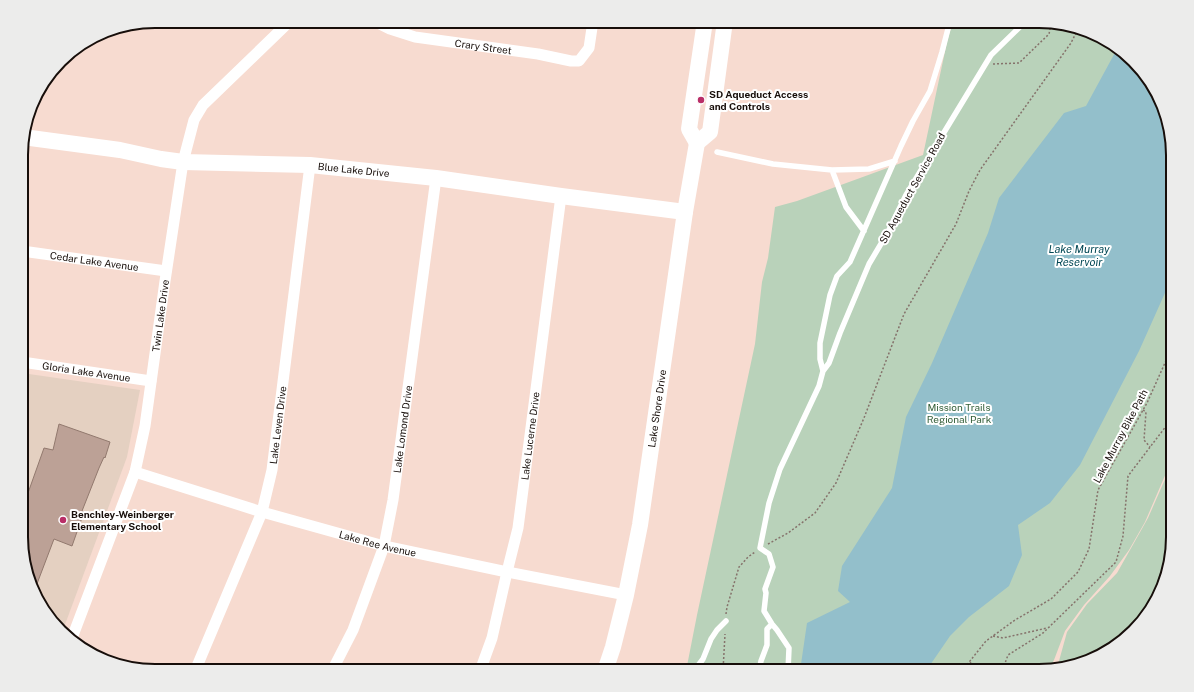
<svg xmlns="http://www.w3.org/2000/svg" width="1194" height="692" font-family="'Public Sans',sans-serif">
<rect width="100%" height="100%" fill="#f7dbd0"/>
<path fill="#e4d0c1" d="M22 373 140 390 127 457 63 630 43 611 22 554Z"/>
<path fill="#b9d2ba" d="M953 21H1039L1106 39 1151 81 1173 146V457L1145 522 1129 550 1110 576 1084 605 1065 631 1054 660 1048 671H686L697 615 755 344 762 282 768 258 775 207 797 201 923 155 947 42Z
M1173 461V545L1155 604 1106 653 1051 670 1059 661 1067 632 1087 604 1117 573 1148 518Z"/>
<path fill="#93bfcb" d="M1117 49 1151 81 1173 146V275L1139 351 1080 465 1050 503 1018 525 1022 555 1009 586 969 617 950 636 926 671H800L807 623 850 602 838 591 842 566 892 488 906 417 932 363 988 233 999 198 1064 113 1086 106Z"/>
<path fill="#bca196" stroke="#92796e" d="M59 424 110 442 105 458 104 457 99 468 82 511 84 512 72 546 54 539 35 589 22 554V506L28 493 44 448 53 450Z"/>
<g fill="none" stroke-linecap="round" stroke-linejoin="round">
<path stroke="#85726b" stroke-width="1.5" stroke-dasharray="2 2" stroke-linecap="butt" d="M993 64 1019 63 1049 34 1051 24
M1143 410 1146 412 1144 440 1150 447
M768 544 788 533 815 513 836 483 864 418 904 314 956 224 969 191 980 170 1071 43 1077 31
M726 614 727 607 739 567 748 557 755 552
M993 636 1003 638 1047 628
M723 671 725 634
M962 671 986 641 1015 620 1051 599 1078 572 1089 549 1098 490 1147 403 1173 345
M969 671 972 665 970 662
M998 671 1004 666 1008 655 1043 633 1116 562 1123 536 1128 476 1173 417"/>
<path stroke="#fff" stroke-width="5.5" d="M717 152 773 164 832 170 869 169 895 161
M832 170 846 207 864 231
M823 371 820 359V343L830 295 837 276 850 262 901 146 913 121 930 91 942 52 950 21
M694 671 703 659 711 639 717 630 726 621
M759 671 761 661 767 645V629L772 624
M788 671 789 648 777 630 772 624 764 611 766 593 765 589 773 567 769 554 760 548 769 503 780 469 819 386 823 371 829 363 840 333 869 264 888 232 906 195 991 55 1026 21"/>
<g stroke="#fff" stroke-width="11">
<path id="s1" d="M374 21 390 29 415 37 538 54 571 61H579L589 48 593 21"/>
<path id="s2" d="M22 251 166 271"/>
<path id="s3" d="M22 362 151 381"/>
<path id="s4" d="M135 472 262 512 384 546 507 572 626 595"/>
<path id="s5" d="M72 638 135 472 145 426 165 281 183 162 194 120 203 105 290 21"/>
<path id="s6" d="M195 671 262 512 272 470 310 165"/>
<path id="s7" d="M332 671 353 630 384 546 393 500 436 178"/>
<path id="s8" d="M480 671 492 638 507 572 518 528 561 196"/>
</g>
<g stroke="#fff" stroke-width="16">
<path id="s9" d="M23 137 120 150 161 159 183 162 310 165 436 178 561 196 685 212"/>
<path d="M697 143 710 132 725 21"/>
<path d="M697 143 689 129 705 21"/>
<path id="s10" d="M605 671 613 647 626 595 640 525 685 212 697 143"/>
</g>
</g>
<g fill="#b92e67" stroke="#fff" stroke-width="1.5">
<circle cx="701" cy="100" r="4"/>
<circle cx="63" cy="520" r="4"/>
</g>
<g text-anchor="middle" stroke-width="4" stroke-linejoin="round" paint-order="stroke">
<g font-size="10" fill="#170e0a" stroke="#fff">
<text dy="4" stroke="none"><textPath href="#s1" startOffset="113">Crary Street</textPath></text>
<text dy="4" stroke="none"><textPath href="#s9" startOffset="333">Blue Lake Drive</textPath></text>
<text transform="translate(912 188) rotate(-61)" y="4">SD Aqueduct Service Road</text>
<text dy="4" stroke="none"><textPath href="#s2" startOffset="73">Cedar Lake Avenue</textPath></text>
<text dy="4" stroke="none"><textPath href="#s5" startOffset="336">Twin Lake Drive</textPath></text>
<text dy="4" stroke="none"><textPath href="#s3" startOffset="65">Gloria Lake Avenue</textPath></text>
<text dy="4" stroke="none"><textPath href="#s10" startOffset="268">Lake Shore Drive</textPath></text>
<text dy="4" stroke="none"><textPath href="#s6" startOffset="261">Lake Leven Drive</textPath></text>
<text dy="4" stroke="none"><textPath href="#s7" startOffset="254">Lake Lomond Drive</textPath></text>
<text dy="4" stroke="none"><textPath href="#s8" startOffset="241">Lake Lucerne Drive</textPath></text>
<text transform="translate(1120 436) rotate(-62)" y="4">Lake Murray Bike Path</text>
<text dy="4" stroke="none"><textPath href="#s4" startOffset="253">Lake Ree Avenue</textPath></text>
</g>
<g font-size="10" font-weight="bold" fill="#170e0a" stroke="#fff" text-anchor="start">
<text x="709" y="98">SD Aqueduct Access<tspan x="709" dy="12">and Controls</tspan></text>
<text x="71" y="518">Benchley-Weinberger<tspan x="71" dy="12">Elementary School</tspan></text>
</g>
<g font-size="10" fill="#325e37" stroke="#fff">
<text x="959" y="411">Mission Trails<tspan x="959" dy="12">Regional Park</tspan></text>
</g>
<g font-size="11" font-style="italic" fill="#004653" stroke="#fff">
<text x="1079" y="253">Lake Murray<tspan x="1079" dy="13">Reservoir</tspan></text>
</g>
</g>
<path d="M0 0H1194V692H0ZM155 28H1039A127 127 0 0 1 1166 155V537A127 127 0 0 1 1039 664H155A127 127 0 0 1 28 537V155A127 127 0 0 1 155 28Z" fill="#ececeb" fill-rule="evenodd"/>
<path fill="none" stroke="#170e0a" stroke-width="2" d="M155 28H1039A127 127 0 0 1 1166 155V537A127 127 0 0 1 1039 664H155A127 127 0 0 1 28 537V155A127 127 0 0 1 155 28Z"/>
</svg>
